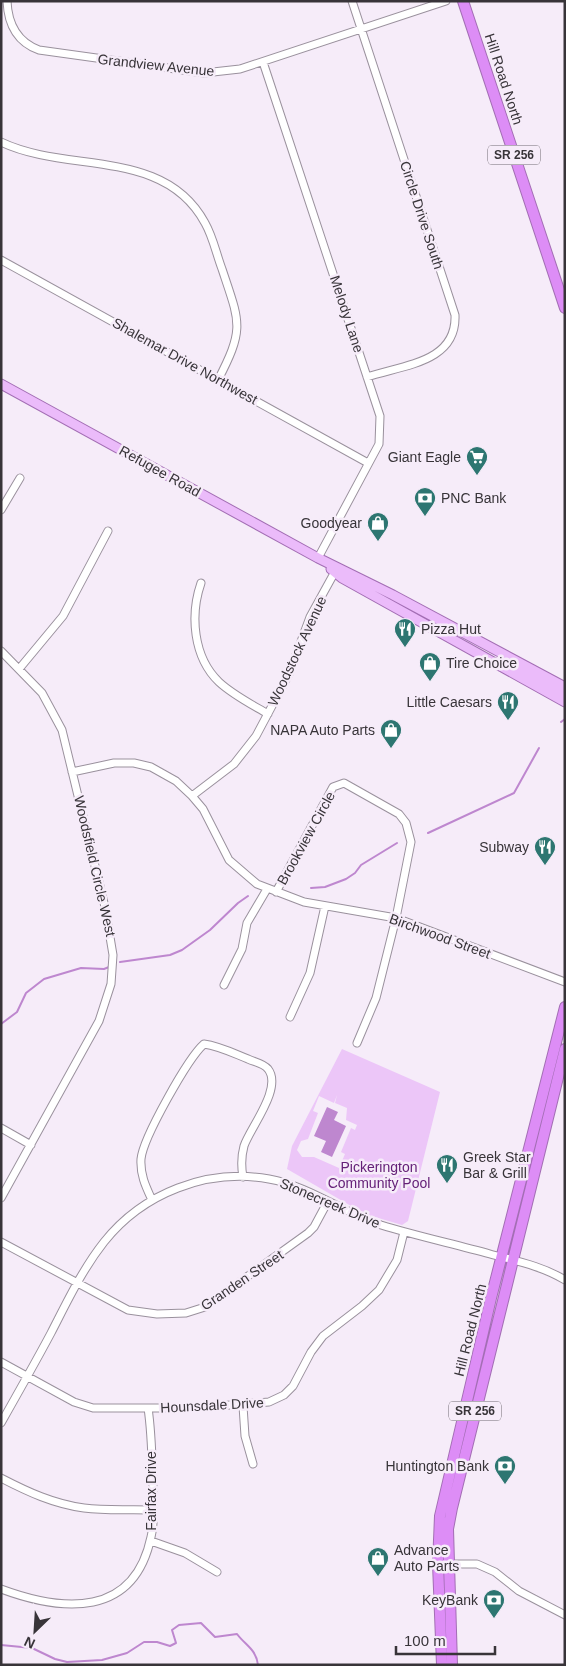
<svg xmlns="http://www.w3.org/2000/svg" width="566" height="1666" font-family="Helvetica,sans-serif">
<rect width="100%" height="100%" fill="#f6ecf9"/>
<path fill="#ecc6f8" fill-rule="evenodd" d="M342 1049 440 1092 408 1221 402 1225 365 1214 287 1169 292 1146ZM337 1095 335 1103 347 1108 346 1120 357 1125 355 1130 351 1128 341 1152 345 1154 339 1168 314 1157H302L297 1150 301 1141 308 1139 318 1113 313 1111 319 1096 334 1103Z"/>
<path fill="#be87cf" d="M327 1107 338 1112 334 1120 346 1126 332 1157 321 1152 326 1141 314 1136Z"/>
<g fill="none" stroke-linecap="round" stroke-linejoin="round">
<path stroke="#be87cf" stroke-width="2" d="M561 722 565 719
M428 833 514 793 539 748
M311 888 325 887 346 879 355 873 361 865 397 843
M120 962 170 955 182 950 210 930 238 903 248 896
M1 1024 17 1012 26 993 44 979 81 968 104 969 109 967
M1 1645 32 1648 55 1659 67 1662 102 1660 127 1653 144 1642H157L170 1646 176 1643 172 1630 179 1625 201 1623 215 1637 237 1634C246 1646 256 1649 258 1665"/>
<g stroke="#9a919d" stroke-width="9">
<path id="minor" d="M7 1C8 25 17 42 39 50L204 73 240 69 446 1
M352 1 455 315C457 363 402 365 367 377
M263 62 380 416 379 444 318 558
M1 142C68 174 164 147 205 223 213 237 216 253 222 269 240 323 245 328 218 380
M1 260 368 463
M1 510 20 478
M201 583C190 615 193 657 219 682 233 695 251 704 268 714
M1 651 42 693 62 730 105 907 113 955 111 984 99 1021 1 1198
M19 669 63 616 108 531
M72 772 114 763H134L151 767 176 781 192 796 203 809 229 860 257 884 304 902 396 918 565 982
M192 796 234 764 256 736 289 674 310 617 337 568
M276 892 333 787 344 783 399 814 406 823 411 842 396 918 376 998 357 1043
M224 985 242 949 247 923 267 889
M290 1017 310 973 325 906
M1 1128 31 1145
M152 1200C146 1187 140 1175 141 1159 143 1138 188 1058 204 1044 219 1046 233 1053 248 1059 254 1062 263 1063 268 1069 283 1088 250 1128 244 1146 241 1157 241 1166 243 1177
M1 1242 128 1310 157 1314 186 1313 205 1307 308 1233 314 1227 328 1201
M1 1362 74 1402 93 1408H191L269 1402 284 1395 293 1386 311 1352 323 1336 362 1306 379 1290 397 1260 404 1232
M243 1406 245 1436 253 1464
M1 1423C18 1393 35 1363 51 1333 67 1302 82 1270 104 1242 143 1193 207 1168 269 1179 309 1186 342 1212 381 1225 417 1236 454 1244 490 1254 516 1261 542 1266 565 1280
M1 1478C28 1492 54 1504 84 1508 107 1511 130 1509 153 1510
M151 1541 185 1553 217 1572
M438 1564H477L495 1572 519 1591 565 1615
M1 1589C63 1612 134 1618 151 1537 155 1522 153 1504 153 1488 152 1461 152 1435 148 1408"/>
</g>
<g stroke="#a36eb4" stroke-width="11">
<path id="major" d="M1 384 318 558 393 595 565 687
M331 569 342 578 565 702
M518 669 565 694"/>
</g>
<g stroke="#a36eb4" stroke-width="12">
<path id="highway" d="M463 1 565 308
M442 1665 438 1564 440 1516 491 1298 565 1007
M452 1665 448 1529 452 1508 565 1049"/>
</g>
<use href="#minor" stroke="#fff" stroke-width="7"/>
<use href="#major" stroke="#ebbbfa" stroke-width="9"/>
<use href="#highway" stroke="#dd8df6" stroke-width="10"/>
</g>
<defs>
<g id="supermarket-pin" transform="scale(1.125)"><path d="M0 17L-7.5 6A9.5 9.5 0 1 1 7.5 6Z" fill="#2d7671" stroke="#f6ecf9"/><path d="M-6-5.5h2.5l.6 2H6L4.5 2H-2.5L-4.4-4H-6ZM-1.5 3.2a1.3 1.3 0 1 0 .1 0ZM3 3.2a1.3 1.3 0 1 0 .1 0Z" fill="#fff"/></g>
<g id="bank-pin" transform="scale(1.125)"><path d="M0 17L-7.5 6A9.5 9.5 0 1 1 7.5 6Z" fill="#2d7671" stroke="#f6ecf9"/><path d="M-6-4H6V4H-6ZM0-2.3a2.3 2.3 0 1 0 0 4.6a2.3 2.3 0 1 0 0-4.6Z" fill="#fff"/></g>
<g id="shop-pin" transform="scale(1.125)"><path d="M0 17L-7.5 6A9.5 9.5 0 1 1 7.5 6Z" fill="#2d7671" stroke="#f6ecf9"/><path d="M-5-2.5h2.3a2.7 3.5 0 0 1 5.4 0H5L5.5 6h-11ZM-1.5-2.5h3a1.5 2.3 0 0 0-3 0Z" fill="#fff"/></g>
<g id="restaurant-pin" transform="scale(1.125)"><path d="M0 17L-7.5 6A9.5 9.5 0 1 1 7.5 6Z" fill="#2d7671" stroke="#f6ecf9"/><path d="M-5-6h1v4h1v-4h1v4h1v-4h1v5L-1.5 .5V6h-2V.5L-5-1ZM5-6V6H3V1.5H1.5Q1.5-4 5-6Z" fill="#fff"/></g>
</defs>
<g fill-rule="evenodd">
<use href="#supermarket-pin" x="477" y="457"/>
<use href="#bank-pin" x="425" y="498"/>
<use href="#shop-pin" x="378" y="523"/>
<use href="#restaurant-pin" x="405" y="629"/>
<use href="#shop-pin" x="430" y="663"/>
<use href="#restaurant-pin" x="508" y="702"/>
<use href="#shop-pin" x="391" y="730"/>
<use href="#restaurant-pin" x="545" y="847"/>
<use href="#restaurant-pin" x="447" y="1165"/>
<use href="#bank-pin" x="505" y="1466"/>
<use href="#shop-pin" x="378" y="1558"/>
<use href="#bank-pin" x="494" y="1600"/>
</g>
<g text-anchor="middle" stroke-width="5" stroke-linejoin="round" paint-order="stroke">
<g fill="#f6ecf9" stroke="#716b73" stroke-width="1">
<rect x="488" y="145.5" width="52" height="19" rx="4"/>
<rect x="449" y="1401.5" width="52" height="19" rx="4"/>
</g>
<g font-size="12" font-weight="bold" fill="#383439">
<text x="514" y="159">SR 256</text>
<text x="475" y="1415">SR 256</text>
</g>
<g font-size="14" fill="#383439" stroke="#f6ecf9">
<text transform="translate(156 65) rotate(6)" y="5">Grandview Avenue</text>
<text transform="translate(504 79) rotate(72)" y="5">Hill Road North</text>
<text transform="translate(422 215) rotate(72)" y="5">Circle Drive South</text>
<text transform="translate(347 314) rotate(72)" y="5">Melody Lane</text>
<text transform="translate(185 361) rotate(29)" y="5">Shalemar Drive Northwest</text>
<text transform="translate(160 471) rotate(29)" y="5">Refugee Road</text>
<text transform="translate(297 651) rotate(-65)" y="5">Woodstock Avenue</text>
<text transform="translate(306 838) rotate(-61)" y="5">Brookview Circle</text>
<text transform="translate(95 866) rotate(77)" y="5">Woodsfield Circle West</text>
<text transform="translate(440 936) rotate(20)" y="5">Birchwood Street</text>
<text transform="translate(330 1203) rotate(23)" y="5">Stonecreek Drive</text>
<text transform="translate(242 1280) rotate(-34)" y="5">Granden Street</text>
<text transform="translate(470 1330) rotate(-76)" y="5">Hill Road North</text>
<text transform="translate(212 1405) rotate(-3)" y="5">Hounsdale Drive</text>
<text transform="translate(151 1491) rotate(-90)" y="5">Fairfax Drive</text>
</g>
<g font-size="14" fill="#383439" stroke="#f6ecf9" text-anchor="end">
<text x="461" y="462">Giant Eagle</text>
<text x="441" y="503" text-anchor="start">PNC Bank</text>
<text x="362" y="528">Goodyear</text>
<text x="421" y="634" text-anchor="start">Pizza Hut</text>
<text x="446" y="668" text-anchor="start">Tire Choice</text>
<text x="492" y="707">Little Caesars</text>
<text x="375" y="735">NAPA Auto Parts</text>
<text x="529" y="852">Subway</text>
<text x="463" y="1162" text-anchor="start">Greek Star<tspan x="463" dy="16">Bar &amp; Grill</tspan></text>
<text x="489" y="1471">Huntington Bank</text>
<text x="394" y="1555" text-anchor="start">Advance<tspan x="394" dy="16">Auto Parts</tspan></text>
<text x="478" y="1605">KeyBank</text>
</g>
<g font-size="14" fill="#652178" stroke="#f6ecf9">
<text x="379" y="1172">Pickerington<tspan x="379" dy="16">Community Pool</tspan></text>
</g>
</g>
<rect width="566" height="1666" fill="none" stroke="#383439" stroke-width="5"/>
<g transform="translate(35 1631) rotate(205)" stroke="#f6ecf9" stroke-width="4" paint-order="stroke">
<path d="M0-4L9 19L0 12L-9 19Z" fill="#383439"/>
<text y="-8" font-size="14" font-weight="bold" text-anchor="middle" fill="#383439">N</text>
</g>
<path d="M396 1646v8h99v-8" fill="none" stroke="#383439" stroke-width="2.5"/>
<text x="404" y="1646" font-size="15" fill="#383439" stroke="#f6ecf9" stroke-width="4" paint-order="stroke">100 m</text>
</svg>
